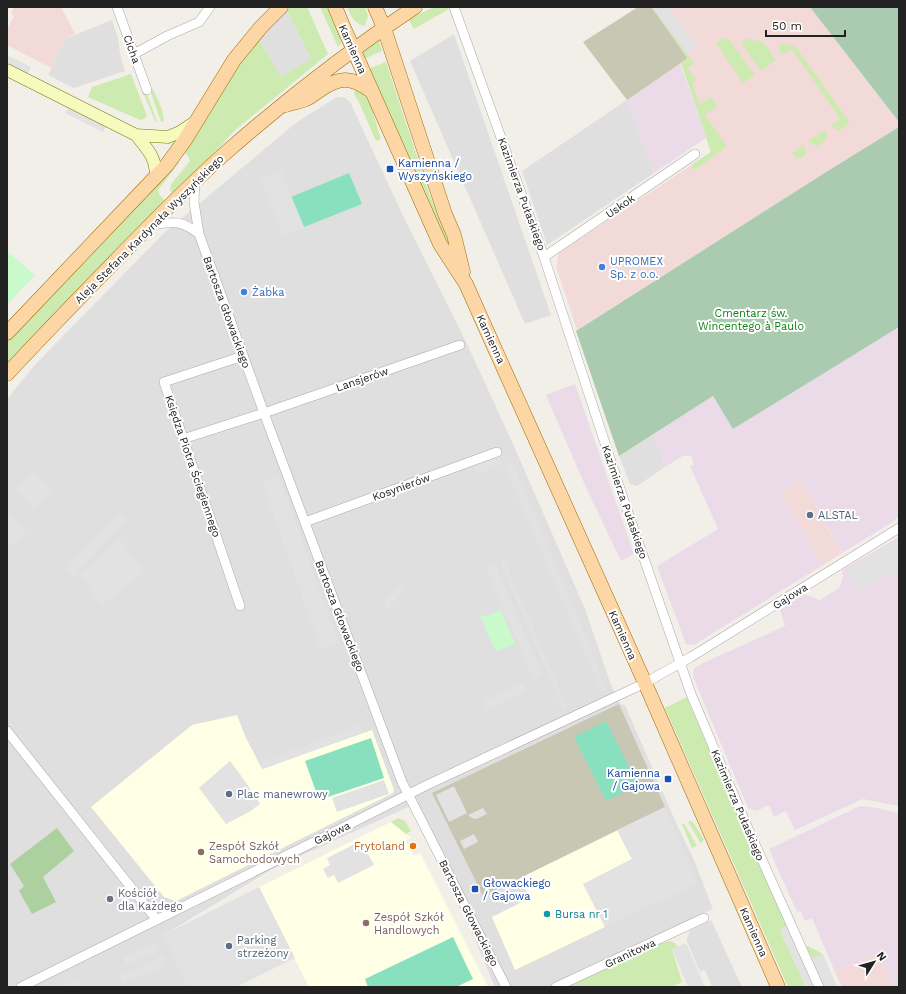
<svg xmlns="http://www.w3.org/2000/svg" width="906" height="994" font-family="'Work Sans',sans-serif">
<rect width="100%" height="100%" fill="#f2efe9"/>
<path fill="#e0dfdf" d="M287 10 311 59 281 78 259 40Z
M112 20 118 38 120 54 125 71 74 88 48 75 65 39Z
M454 34 551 315 525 324 410 61Z
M337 97 345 98 350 102 406 222 468 346 513 444 585 609 611 685 620 704 625 705 677 825 694 860 713 909 641 943 662 987H495L417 803 274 868 167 933 191 987H7V399L33 367 63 336 165 232 297 122Z
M627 100 654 173 547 245 522 171Z
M654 434 665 467 637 486 630 484 619 456Z
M711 920 742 987H712L705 970 700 972 687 941V938L690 931Z"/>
<path fill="#f2dad9" d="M14 7H61L75 34 65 39 51 68 7 45V29L14 16 11 14Z
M652 7H810L899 122V127L831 169 577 330 556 267 559 253 711 152 681 63 687 58Z
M800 479 827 523 825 525 842 553 823 565 779 493Z
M879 953 894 987H842L835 972Z"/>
<path fill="#ebdbe8" d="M680 63 706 138 654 173 627 100Z
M899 327 898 517 891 523 842 553 825 524 827 523 800 479 779 493 823 565 694 645 686 644 657 566 718 529 690 466 694 465 691 456H683L665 467 654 434 713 396 733 429Z
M575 384 634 554 621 561 584 483 546 395Z
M899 537V806L863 799 795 830 786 811 774 817 769 805 757 811 748 808 693 677 694 668 703 663 785 626 780 610 804 594 820 600 839 588 843 578 842 570Z
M860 806 872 807 899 813V987H894L878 953 835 972 812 918 805 921 801 911 797 912 769 849Z"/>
<path fill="#ffffe5" d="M237 715 245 736 262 769 372 730 394 790 393 793 176 901 164 897 91 807 192 725Z
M391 822 411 838 406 840 414 856 420 853 488 987H309L259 887Z
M617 830 632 859 584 884 605 927 515 970 492 917 530 898 520 878Z"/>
<path fill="#c7c7b4" d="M638 7 652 8 688 58 627 100 583 42Z
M619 704 665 807 483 896 432 793Z"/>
<path fill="#cdebb0" d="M291 7H307L328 54 233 132 206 163 173 193 170 190 171 184 190 161 188 156 184 152C206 113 230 74 259 40L281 77 311 59 287 10Z
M320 7H327L343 42 338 47Z
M347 7H365L368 16 365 26C354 24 351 16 347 7Z
M434 7H447L449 9 414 29 408 19Z
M652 7H653L694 64 688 68 696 80 692 83 699 104 711 97 717 106 705 115 727 146 695 170 691 165 711 152 681 63 687 58Z
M728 38 755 75 743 83 716 43 720 40Z
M744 39H747L763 42 776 60 761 71 742 45V42Z
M379 40 382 51 364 59 361 51Z
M782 43 796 47 848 120 849 123 847 125 838 131 831 125 840 119 792 49 783 55 778 48Z
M386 62 430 196 447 232 452 255 368 69Z
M131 74 147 116 144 119 140 120 88 97 92 87Z
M353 86 361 90 369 100 381 139 376 141 358 100 354 94 355 90Z
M153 89 162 109 164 121 161 122 150 90Z
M146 91 157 122 155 121 145 97 142 93Z
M825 130 827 133 826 140 818 146 814 145 808 141Z
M803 145 806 149V154L801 158H796L792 153Z
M178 161 179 163 158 190 159 194 165 201 7 365V341L165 177Z
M685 698H687L750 845 787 926 780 930 806 987H788L665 708Z
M398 818 405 821 411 831 406 834 391 822Z
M690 821 693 822 704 839 701 844 688 822Z
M684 823 697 846 692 848 682 824Z
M670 941 675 943 678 947 672 949 682 982 672 987H567L665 942Z
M808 946 823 954 814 958 811 957 806 947Z"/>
<path fill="#add19e" d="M57 828 74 851 43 877 56 902 32 914 19 891 24 886 10 864Z"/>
<path fill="#aacbaf" d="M810 7H899V122Z
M899 127V327L733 429 713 396 619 456 576 331 831 169Z"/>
<path fill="#c8facc" d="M7 251 35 275 7 305Z
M501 610 515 644 497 651 491 642 480 616 489 615Z"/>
<path fill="#88e0be" d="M349 173 362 204 304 227 291 197Z
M606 721 638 785 606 801 574 737Z
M371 738 384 778 319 800 305 761Z
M453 937 473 979 456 987H368L365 979Z"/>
<path fill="#e2e2e2" d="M653 7H668L697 47 687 54Z
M7 55 31 67 27 75 7 65Z
M68 108 106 126 103 132 65 113Z
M281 171 304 227 284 236 261 180Z
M499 456 503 464 477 474 475 468 472 467Z
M512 461 591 648 606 690 602 692 504 465Z
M33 470 52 490 34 509 14 489Z
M279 477 339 643 321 650 262 483Z
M7 510 27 530 11 546 7 542Z
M119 512 127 519 74 578 65 571Z
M120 539 144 572 101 605 80 575Z
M899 539V568L859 592 846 571Z
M504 560 567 708 563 709 500 562Z
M495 564 543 676 534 680 486 568Z
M403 581 406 586 388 610 383 605Z
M522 684 526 691 487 710 484 702Z
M360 725 363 732 263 769 260 762Z
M230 761 245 781 260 804 249 812 226 824 199 788Z
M384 780 389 794 337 812 332 798Z
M454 786 467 813 449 822 436 795Z
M665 807 698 883 605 927 583 884 632 859 617 830Z
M483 808 487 814 476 819 472 818 468 815Z
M474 834 478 842 464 849 460 841Z
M361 841 374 865 338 883 334 875 328 878 323 869 330 865 327 858Z
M259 887 295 958 236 987H187L163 935Z
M787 926 814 987H806L780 929Z
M157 942 160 950 126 965 123 958Z
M686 943 705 987H688L672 949Z
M823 954 837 987H824L810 955 814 958Z
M163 956 167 965 123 984 120 976Z
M78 978 82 984 77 987H61Z"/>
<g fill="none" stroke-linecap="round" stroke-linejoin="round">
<g stroke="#a9a9a9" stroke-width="10">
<path id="street" d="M117 7 147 90
M454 7 544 257 623 498 691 694 746 824 819 987
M134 54 167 36 199 22 210 7
M195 181 194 202 199 234 264 413 402 782 506 987
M150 225C173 222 180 219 199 234
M544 257 695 154
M183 439 264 413 460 345
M305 522 497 452
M240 606 164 382 243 356
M7 731 157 920
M21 987 338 830 425 786 645 683 691 657 899 528
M556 987 704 918"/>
</g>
<g stroke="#707d05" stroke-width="13">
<path id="secondary" d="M7 70 136 135 168 137 180 132 195 122
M136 135C148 150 156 157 156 177"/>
</g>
<g stroke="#a06b00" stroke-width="15">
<path id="primary" d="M335 7 343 26 440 244 466 284 486 329 645 683 778 987
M375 7 384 28 445 214 454 235 463 272
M286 105C292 103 298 102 304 100 310 98 315 93 320 90 340 76 352 77 371 91
M7 333 166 166 185 140 234 60 261 27 281 7
M7 374C44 334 82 295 120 256 153 222 186 188 222 156 283 102 347 52 415 7"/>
</g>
<use href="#street" stroke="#fff" stroke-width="9"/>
<use href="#secondary" stroke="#f7fabf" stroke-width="12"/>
<use href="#primary" stroke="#fcd6a4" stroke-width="14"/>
</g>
<g fill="#1a4fb4" stroke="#fff" stroke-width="1.5">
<rect x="386" y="165" width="8" height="8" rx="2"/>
<rect x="664" y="775" width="8" height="8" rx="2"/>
<rect x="471" y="885" width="8" height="8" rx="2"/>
</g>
<g fill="#3f7fe0" stroke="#fff" stroke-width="1.5">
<circle cx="602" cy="267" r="4"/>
<circle cx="244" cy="292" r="4"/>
</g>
<g fill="#5c6f8a" stroke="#fff" stroke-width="1.5">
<circle cx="810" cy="515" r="4"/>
<circle cx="229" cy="794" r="4"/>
<circle cx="229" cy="946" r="4"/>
</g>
<circle fill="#e8710a" stroke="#fff" stroke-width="1.5" cx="413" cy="846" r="4"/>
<g fill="#8d6e63" stroke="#fff" stroke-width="1.5">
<circle cx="201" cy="852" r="4"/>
<circle cx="366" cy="923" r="4"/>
</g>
<circle fill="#6b7280" stroke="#fff" stroke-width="1.5" cx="110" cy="899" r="4"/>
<circle fill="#0f9aa8" stroke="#fff" stroke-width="1.5" cx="547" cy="914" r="4"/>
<g text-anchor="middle" stroke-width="4" stroke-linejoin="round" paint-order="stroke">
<g font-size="11" fill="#222" stroke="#fff">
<text transform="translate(132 49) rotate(70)" y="4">Cicha</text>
<text transform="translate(353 49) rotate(66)" y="4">Kamienna</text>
<text transform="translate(522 194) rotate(70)" y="4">Kazimierza Pułaskiego</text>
<text transform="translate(620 206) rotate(-35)" y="4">Uskok</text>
<text transform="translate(149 229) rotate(-45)" y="4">Aleja Stefana Kardynała Wyszyńskiego</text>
<text transform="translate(227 312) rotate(70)" y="4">Bartosza Głowackiego</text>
<text transform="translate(491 339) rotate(65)" y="4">Kamienna</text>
<text transform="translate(362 379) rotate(-19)" y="4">Lansjerów</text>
<text transform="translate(193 466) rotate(71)" y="4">Księdza Piotra Ściegiennego</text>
<text transform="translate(401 487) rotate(-20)" y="4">Kosynierów</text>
<text transform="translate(625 502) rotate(71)" y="4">Kazimierza Pułaskiego</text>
<text transform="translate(790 596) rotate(-32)" y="4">Gajowa</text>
<text transform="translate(340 616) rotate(69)" y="4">Bartosza Głowackiego</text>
<text transform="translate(623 635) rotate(66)" y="4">Kamienna</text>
<text transform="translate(738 805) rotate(67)" y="4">Kazimierza Pułaskiego</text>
<text transform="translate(332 833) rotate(-26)" y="4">Gajowa</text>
<text transform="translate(469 913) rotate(63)" y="4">Bartosza Głowackiego</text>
<text transform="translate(754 932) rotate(66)" y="4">Kamienna</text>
<text transform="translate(630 953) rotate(-25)" y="4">Granitowa</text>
</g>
<g font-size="11" fill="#164399" stroke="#fff" text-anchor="start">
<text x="398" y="167">Kamienna /<tspan x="398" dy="13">Wyszyńskiego</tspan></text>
<text x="660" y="777" text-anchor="end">Kamienna<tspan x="660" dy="13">/ Gajowa</tspan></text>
<text x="483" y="887">Głowackiego<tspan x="483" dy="13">/ Gajowa</tspan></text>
</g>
<g font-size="11" fill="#366cbe" stroke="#fff" text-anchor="start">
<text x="610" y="265">UPROMEX<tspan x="610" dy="13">Sp. z o.o.</tspan></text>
<text x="252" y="296">Żabka</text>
</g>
<g font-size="11" fill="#0c8416" stroke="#fff">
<text x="751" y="317">Cmentarz św.<tspan x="751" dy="13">Wincentego à Paulo</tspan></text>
</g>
<g font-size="11" fill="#4e5e75" stroke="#fff" text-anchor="start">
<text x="818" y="519">ALSTAL</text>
<text x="237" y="798">Plac manewrowy</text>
<text x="237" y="944">Parking<tspan x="237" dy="13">strzeżony</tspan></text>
</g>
<g font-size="11" fill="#785e54" stroke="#fff" text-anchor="start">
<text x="209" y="850">Zespół Szkół<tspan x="209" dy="13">Samochodowych</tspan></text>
<text x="374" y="921">Zespół Szkół<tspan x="374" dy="13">Handlowych</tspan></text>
</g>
<g font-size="11" fill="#c56008" stroke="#fff" text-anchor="end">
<text x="405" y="850">Frytoland</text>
</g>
<g font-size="11" fill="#5b616d" stroke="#fff" text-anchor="start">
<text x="118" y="897">Kościół<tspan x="118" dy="13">dla Każdego</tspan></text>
</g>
<g font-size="11" fill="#0d838f" stroke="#fff" text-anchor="start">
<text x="555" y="918">Bursa nr 1</text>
</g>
</g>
<rect width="906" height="994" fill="none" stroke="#222222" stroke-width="16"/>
<g transform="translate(874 962) rotate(53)" stroke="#ffffff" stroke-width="3" paint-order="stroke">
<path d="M0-3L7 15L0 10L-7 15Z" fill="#222222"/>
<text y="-6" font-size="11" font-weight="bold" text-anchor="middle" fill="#222222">N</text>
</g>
<path d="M766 30v6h79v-6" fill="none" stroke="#222222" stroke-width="2"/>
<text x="772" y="30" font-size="12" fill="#222222" stroke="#ffffff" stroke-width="3" paint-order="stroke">50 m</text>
</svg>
